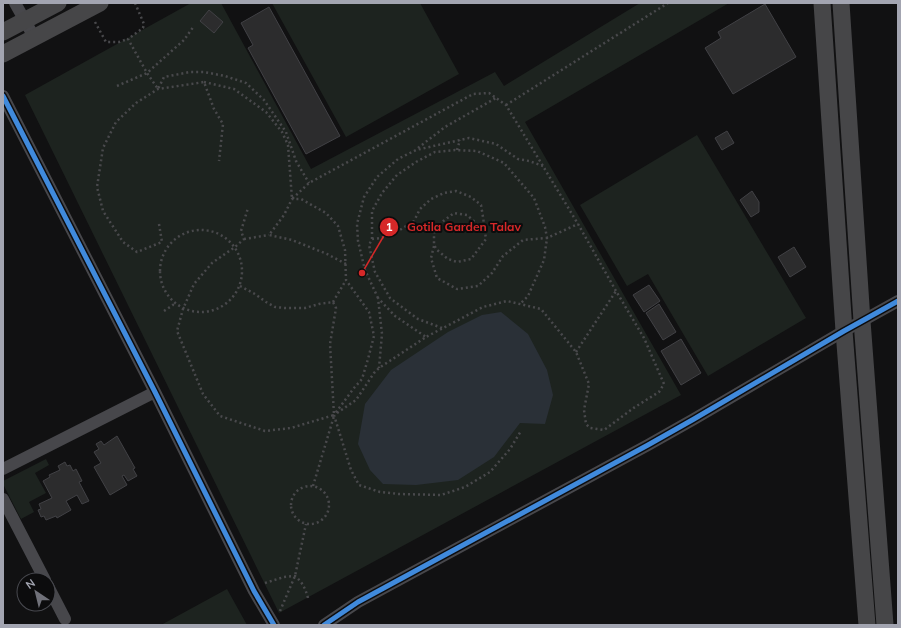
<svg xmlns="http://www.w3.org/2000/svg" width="901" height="628" font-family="Mulish,sans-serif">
<rect width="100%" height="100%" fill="#111112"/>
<path fill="#1d231f" d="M191 3H221L311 169 495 72 504 86 640 3H729L525 122 681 395 279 613 25 95Z
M272 3H420L459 74 346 137Z
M697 135 806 318 708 376 648 274 627 286 580 205Z
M46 459 49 465 35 473 46 493 29 502 34 512 21 519 3 484V481Z
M227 589 247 625H161Z"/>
<path fill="#2a3037" d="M501 312 528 334 547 370 553 395 545 424 520 423 494 457 458 480 416 485 383 484 370 470 358 444 365 404 391 370 448 332 482 315Z"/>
<path fill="#2c2c2d" stroke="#414145" d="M765 4 796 57 733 94 705 48 721 38 718 32Z
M269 7 340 136 306 154 248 48 253 45 241 23Z
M209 10 223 22 214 33 200 21Z
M727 131 734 143 722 150 715 138Z
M752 191 759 202V212L751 217 740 200Z
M794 247 806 267 790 277 778 257Z
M649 285 660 301 644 312 633 295Z
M659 304 676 332 663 340 646 313Z
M681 339 701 373 681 385 661 351Z
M117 436 135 468 133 469 137 476 128 481 124 475 122 476 127 485 110 495 94 467 101 463 94 452 99 449 96 444 101 441 104 445Z
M65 462 67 466 70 465 73 471 76 469 82 481 79 482 89 501 82 504 77 495 66 501 71 510 57 518 56 516 46 520 44 516 41 517 38 510 41 509 39 504 52 498 43 481 50 477 49 475 60 470 58 466Z"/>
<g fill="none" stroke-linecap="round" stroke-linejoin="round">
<path stroke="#49494c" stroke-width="2.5" stroke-dasharray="2 3" stroke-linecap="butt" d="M135 3 144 24 143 28 128 39 147 73 158 89 164 77 190 72H204L225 76 246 83 264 100 286 132 296 161 309 183
M95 22 106 42H119L128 39
M204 82 234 89 266 112 282 132 288 145 292 199 309 183 473 94 489 93 506 105 578 224 616 291 644 338 664 384 659 392 635 407 604 430 590 428 586 424 584 410 589 384 576 352 541 309 507 301 483 307 426 337
M117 86 147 73 184 40 194 26
M506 105 668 3
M418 148 445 127 496 98
M457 150 460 140
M159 224 162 242 137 252 123 242 103 211 97 187 103 148 116 122 136 103 158 89 204 82 214 109 223 124 219 161
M160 271a41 41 0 1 1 82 0a41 41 0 1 1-82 0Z
M244 239 269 235
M372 239 381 238 395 233 414 221 420 209 431 199 444 193 456 191 471 197 481 205 483 217 486 239 471 259 457 262 448 259 437 250 434 245V233L442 222 454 213 467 215 485 231
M434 246 431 258 437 278 457 289 478 286 492 273 503 256 523 240 547 238 578 224
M346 264 327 254 292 240 269 235 284 215 292 199H301L326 213 338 226 345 250 346 280 369 312 374 336 368 359 362 379 354 388 334 415 351 470 359 485 380 492 399 494 441 495 465 487 490 472 510 449 521 431
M240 286 255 294 266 302 275 307 285 308H305L319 304 333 302 336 308 330 344 334 415 291 428 265 431 220 416 203 394 177 331 183 309 194 284 212 263 235 247 244 239 241 231 248 208
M378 298 365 270 358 241 357 224 364 197 377 177 398 159 416 150 469 138 496 144 518 159 529 161 543 166
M333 302 346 280
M164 311 173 305V302
M442 328 418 319 390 298 375 272 369 245 372 239V211L382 193 397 175 416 162 435 152 455 150 477 151 504 163 534 198 545 227 547 238 544 260 528 296 520 304
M576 352 616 291
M337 413 356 400 374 373 379 368 426 337 395 316 378 298 382 334 379 368
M291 505a19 19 0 1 1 38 0a19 19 0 1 1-38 0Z
M313 486 334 416
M265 583 284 577 295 576C303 583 305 588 308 598
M280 611 295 576 306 524"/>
<path stroke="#47474b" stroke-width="12" d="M15 3 34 37
M3 96 155 392 254 591 274 625
M3 469 155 392
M3 499 45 580
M48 586 65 619
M324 625 358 602 648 445 694 419 844 331 898 301"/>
<path stroke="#464648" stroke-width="17" d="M822 3 844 331 867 625
M841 3 862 321 885 625
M3 32 58 3
M3 54 100 3"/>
<g stroke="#0c0c0d" stroke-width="8">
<path id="cycleway" d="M3 96 155 392 254 591 274 625
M324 625 358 602 648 445 694 419 844 331 898 301"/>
</g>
<use href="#cycleway" stroke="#408adc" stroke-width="5"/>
</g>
<path fill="none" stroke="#d62828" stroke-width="1.5" d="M362 273L389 227"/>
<g fill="#d62828" stroke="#0c0c0d" stroke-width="1.5">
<circle cx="362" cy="273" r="4"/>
<circle cx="389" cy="227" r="10"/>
</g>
<g font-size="12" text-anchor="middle" font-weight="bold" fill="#fff">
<text x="389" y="231">1</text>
</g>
<g font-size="12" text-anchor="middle" font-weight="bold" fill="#d62828" stroke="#0c0c0d" stroke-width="4" stroke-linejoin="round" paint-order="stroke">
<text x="464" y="231">Gotila Garden Talav</text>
</g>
<rect width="901" height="628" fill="none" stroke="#a3a5b1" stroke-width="8"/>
<g transform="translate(36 592) rotate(325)"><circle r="19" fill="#0c0c0d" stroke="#48494f"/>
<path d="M0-3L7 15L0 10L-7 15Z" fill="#707179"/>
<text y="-6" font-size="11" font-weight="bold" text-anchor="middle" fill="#a3a5b1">N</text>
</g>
</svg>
